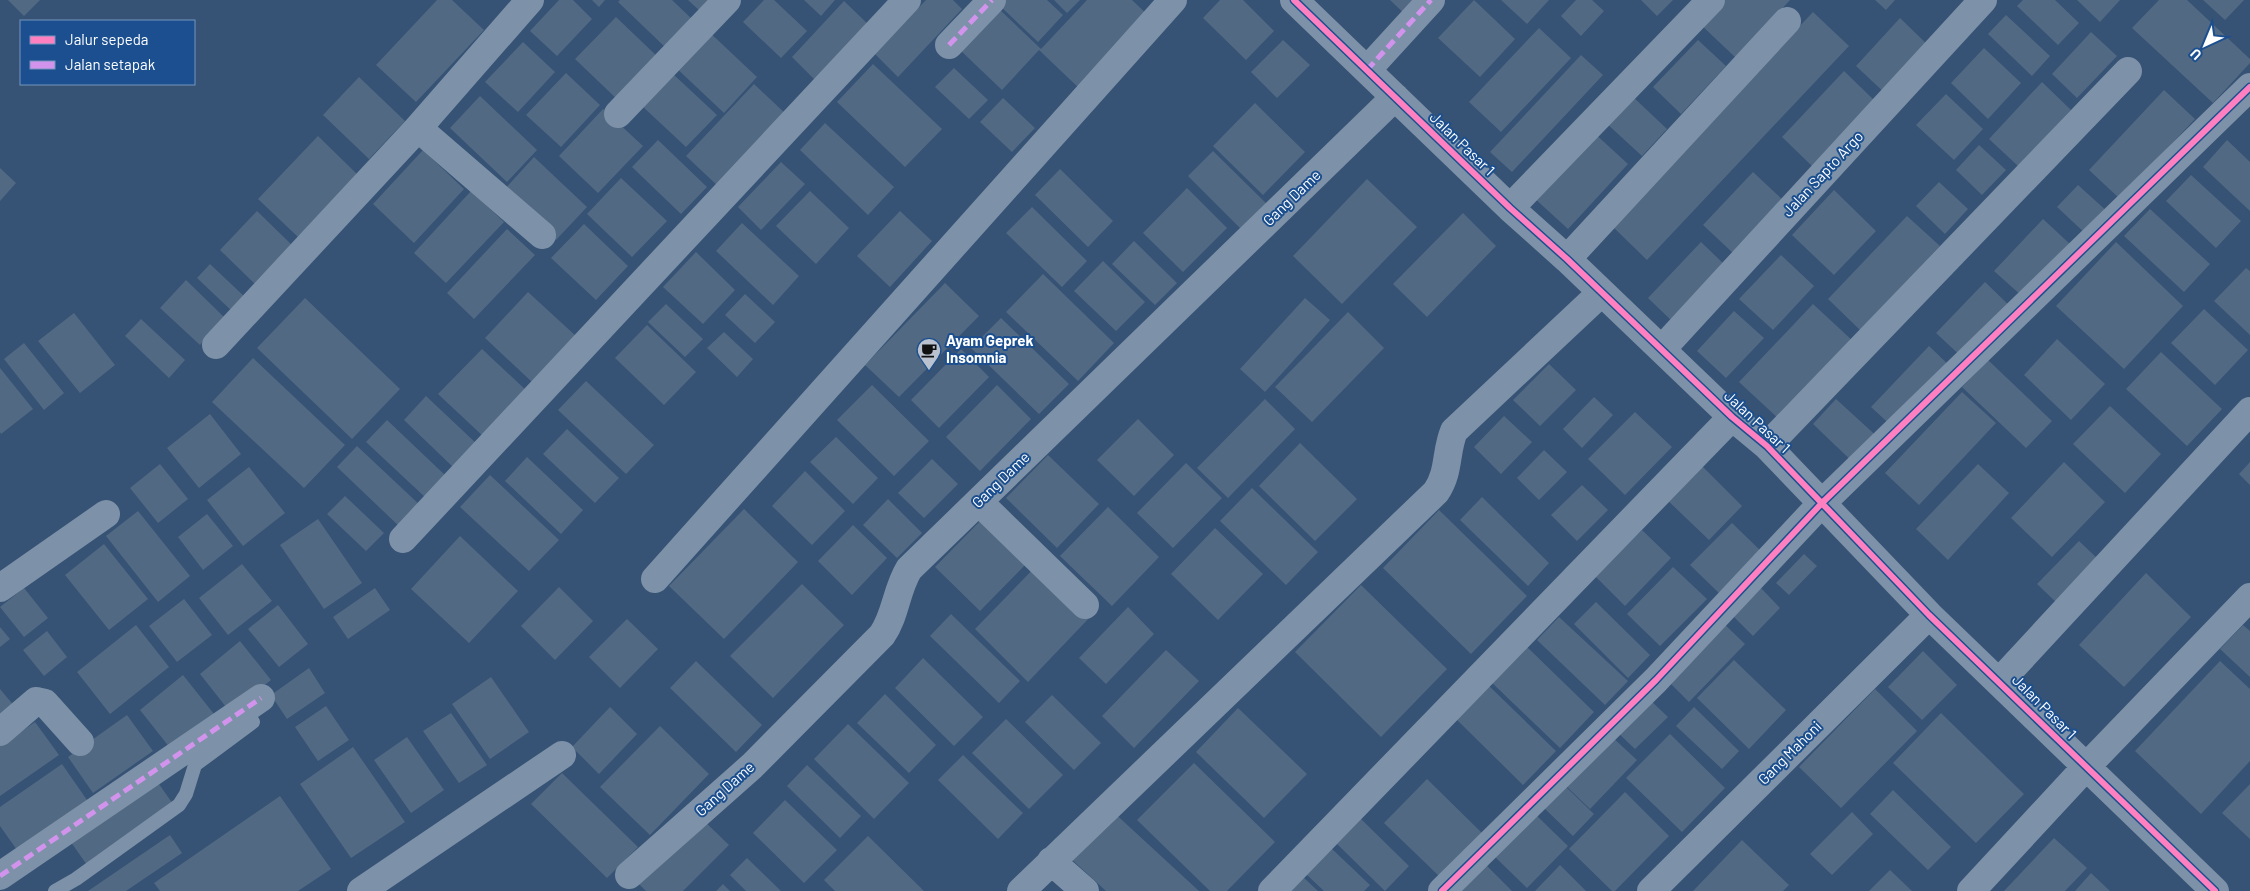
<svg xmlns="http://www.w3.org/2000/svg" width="2250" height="891" font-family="Barlow,sans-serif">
<rect width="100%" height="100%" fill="#365274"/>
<path fill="#526984" d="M8 0H40L24 16Z
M437 0H452L484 30 416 102 376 65Z
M559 0H573L592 19 557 56 530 31Z
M592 0H605L599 7Z
M620 0H672L693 20 666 48 618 2Z
M688 0H712L701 12Z
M764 0H774L807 31 781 58 743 22Z
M804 0H835L821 16Z
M926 0H953L962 9 898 77 875 54Z
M1004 0H1047L1063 15 1038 42 999 5Z
M1054 0H1080L1067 13Z
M1087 0H1132L1151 18 1082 91 1039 50 1002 90 959 49 998 8 1041 49Z
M1220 0H1243L1274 31 1246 60 1203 18Z
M1390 0H1427L1410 19Z
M1474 0 1515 39 1480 77 1438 38Z
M1501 0H1549L1527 24Z
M1576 0H1592L1604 11 1581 36 1561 16Z
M1641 0H1673L1657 16Z
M1721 0H1790L1736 58 1699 23Z
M1875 0H1895L1886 10Z
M2023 0H2055L2079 23 2058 45 2017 6Z
M2077 0H2120L2100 22Z
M2159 0H2187L2250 59V63L2213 103 2132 28Z
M2203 0H2244L2225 20Z
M844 1 872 28 819 84 792 57Z
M1813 12 1849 46 1647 260 1612 226Z
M2006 15 2050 56 2032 76 1988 34Z
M616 17 661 60 621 103 575 59Z
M1900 18 1932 49 1888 96 1856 66Z
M1539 28 1571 58 1501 132 1469 102Z
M706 29 757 77 724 113 672 64Z
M2091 32 2117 56 2077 98 2052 74Z
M1283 40 1310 65 1277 98 1251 72Z
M1698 40 1726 66 1681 114 1653 87Z
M523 42 555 72 518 112 485 82Z
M1984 48 2021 83 1988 119 1951 83Z
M1581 55 1603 75 1512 172 1490 152Z
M873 64 942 129 905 167 837 102Z
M954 68 988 100 969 119 935 87Z
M1844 71 1875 101 1813 167 1782 137Z
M566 73 600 105 561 147 526 115Z
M673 74 717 115 686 147 642 106Z
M359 77 405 121 369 159 323 115Z
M2042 82 2071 110 2018 166 1989 139Z
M754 84 788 116 720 188 686 156Z
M2164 90 2195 119 2120 199 2089 170Z
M1946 94 1983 129 1954 160 1916 125Z
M1631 95 1667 129 1642 156 1605 122Z
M480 96 537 150 507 182 450 128Z
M1003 98 1035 128 1012 152 980 122Z
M1255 103 1305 152 1263 195 1213 146Z
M603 109 643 146 598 193 559 156Z
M825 123 894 187 868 215 800 150Z
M1592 131 1628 164 1568 229 1532 196Z
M318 136 358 175 298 237 258 199Z
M658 140 707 187 681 214 632 167Z
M2227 140 2250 162V211L2203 167Z
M1979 145 2006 170 1982 195 1956 170Z
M423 150 464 189 414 243 373 204Z
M1213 151 1271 208 1246 234 1188 176Z
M534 157 587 207 556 240 503 191Z
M781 162 805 184 761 230 738 207Z
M0 168 16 183 0 201Z
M1060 169 1113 221 1088 247 1035 195Z
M1753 172 1784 201 1734 254 1703 225Z
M2191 175 2241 221 2216 248 2166 201Z
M621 178 667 221 632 257 587 214Z
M1367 179 1417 227 1342 304 1293 256Z
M1939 182 1968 209 1945 234 1916 206Z
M2078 185 2109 213 2088 236 2057 207Z
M1187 188 1227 228 1183 272 1143 233Z
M1834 190 1876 231 1834 275 1792 235Z
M471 191 504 222 446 283 414 253Z
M810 191 849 228 816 264 776 226Z
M1032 207 1087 261 1062 287 1006 233Z
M2150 209 2210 264 2184 292 2124 236Z
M257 211 295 248 258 287 220 250Z
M900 211 932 241 890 287 857 256Z
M1463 213 1496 246 1427 317 1393 284Z
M1907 216 1940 246 1860 330 1828 299Z
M2043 219 2071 245 2023 297 1994 271Z
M742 223 799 276 773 305 716 251Z
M584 224 628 266 596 300 551 258Z
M507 229 535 255 474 319 447 293Z
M1134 241 1177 283 1155 305 1112 264Z
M1701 242 1726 266 1673 322 1648 298Z
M2116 242 2183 306 2124 369 2056 306Z
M696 252 735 290 703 324 663 287Z
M1781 255 1814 286 1773 330 1739 299Z
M1103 261 1145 302 1116 331 1074 291Z
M210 264 247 299 234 313 197 278Z
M2246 268 2250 271V335L2214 301Z
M1043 274 1114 343 1078 381 1006 312Z
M186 280 225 318 200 345 160 308Z
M1985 282 2014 310 1966 361 1936 333Z
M945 283 979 316 899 397 865 365Z
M528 292 577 337 533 383 485 338Z
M745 294 775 322 755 343 725 315Z
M305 298 400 389 352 439 257 348Z
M1305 298 1330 320 1265 392 1240 369Z
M666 304 703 339 685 357 648 322Z
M1813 304 1854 342 1780 420 1739 382Z
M2204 309 2248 350 2215 385 2171 343Z
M1734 311 1764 338 1726 378 1697 351Z
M1348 312 1384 348 1312 422 1275 387Z
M74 313 115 365 80 393 38 341Z
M1001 318 1069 384 1039 414 971 348Z
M141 319 185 360 169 378 125 336Z
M647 325 696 372 664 405 615 358Z
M724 332 753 359 737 377 707 348Z
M2057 339 2105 384 2071 420 2024 375Z
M24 343 64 393 44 410 4 359Z
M1929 346 1954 370 1897 431 1871 407Z
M482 349 528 392 485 438 438 394Z
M961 349 989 377 939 428 911 400Z
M2161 352 2222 409 2187 446 2126 389Z
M253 358 345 445 304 488 212 402Z
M1988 360 2052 421 2026 448 1962 387Z
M1549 364 1576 390 1540 426 1513 400Z
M0 368 33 409 1 434 0 432Z
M586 381 654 445 626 474 558 410Z
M872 385 929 441 894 476 837 420Z
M997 385 1031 419 980 471 946 437Z
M1962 392 1996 423 1919 505 1885 473Z
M426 396 478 445 455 469 404 420Z
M1594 397 1613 415 1582 448 1563 429Z
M1265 399 1295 429 1228 498 1197 468Z
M1836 399 1882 441 1858 467 1813 424Z
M2110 406 2161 454 2125 493 2073 444Z
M1635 412 1672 447 1625 495 1588 459Z
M210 414 241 454 199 488 167 448Z
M1504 416 1532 442 1501 474 1474 447Z
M1138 419 1174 455 1134 496 1097 460Z
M387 420 447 477 427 499 366 442Z
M567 429 619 478 595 503 543 454Z
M836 437 878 478 853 504 810 462Z
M1300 443 1357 499 1315 541 1259 486Z
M357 446 422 507 402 529 337 467Z
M1544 450 1567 472 1539 500 1517 478Z
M1048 455 1099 504 1057 548 1006 498Z
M527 457 583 510 561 534 505 481Z
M932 459 958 484 924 518 898 493Z
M1696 460 1742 506 1709 540 1662 495Z
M2064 462 2105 502 2052 557 2011 518Z
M2250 462V485L2239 474Z
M1186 463 1222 498 1173 548 1137 513Z
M160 464 188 499 158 523 130 488Z
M1978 464 2009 493 1948 560 1916 529Z
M249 467 285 513 243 546 207 500Z
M805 471 845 511 812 545 772 506Z
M490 475 559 540 529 571 460 507Z
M1582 485 1608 510 1577 541 1551 515Z
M1252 488 1318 552 1286 585 1220 521Z
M345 496 384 533 366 551 327 514Z
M1482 497 1549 563 1528 586 1460 520Z
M888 499 922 533 897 558 863 525Z
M1108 507 1159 557 1112 606 1060 556Z
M744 509 798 562 724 639 669 586Z
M1439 510 1527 596 1471 654 1383 568Z
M138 511 190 576 158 602 106 536Z
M207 514 233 546 203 570 178 537Z
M987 514 1032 558 980 611 935 567Z
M318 519 362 583 324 609 280 545Z
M1732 523 1762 552 1721 595 1690 565Z
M853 525 887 558 852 595 818 561Z
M1215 528 1263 574 1218 620 1171 574Z
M1642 530 1671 558 1625 606 1596 577Z
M460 536 518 591 469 643 411 589Z
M2079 541 2099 560 2058 604 2037 584Z
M104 544 148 599 109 630 65 575Z
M1804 554 1817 566 1789 595 1776 583Z
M1039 563 1092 615 1028 682 975 629Z
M242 564 272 601 228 635 199 598Z
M1673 567 1707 599 1660 646 1627 614Z
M2146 573 2191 617 2124 687 2079 645Z
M802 584 844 625 773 698 730 656Z
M1361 585 1447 669 1381 737 1295 652Z
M559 587 593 621 555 660 521 626Z
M1760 587 1780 608 1753 636 1732 615Z
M24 588 48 618 24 637 0 607Z
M375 588 390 610 348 639 333 617Z
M184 599 212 635 177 662 149 626Z
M1596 602 1650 655 1628 678 1574 624Z
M278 605 308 644 279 667 248 629Z
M1128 607 1154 634 1106 684 1079 658Z
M951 614 1020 681 999 703 930 636Z
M1559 617 1628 681 1605 705 1537 640Z
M1718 618 1745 644 1689 702 1662 675Z
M627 619 658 649 620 688 589 657Z
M136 625 169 667 110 714 77 672Z
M2243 625 2250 631V677L2220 649Z
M0 627 10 639 0 647Z
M47 631 67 657 44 676 23 650Z
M240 641 271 680 230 712 200 674Z
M1522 642 1594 712 1560 748 1487 678Z
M1166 650 1199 681 1134 748 1102 716Z
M1923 651 1957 685 1922 720 1888 687Z
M923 658 983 717 954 746 895 688Z
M1734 660 1786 710 1749 749 1697 698Z
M696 661 762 725 736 752 670 688Z
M2220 661 2250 689V761L2201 814 2135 751Z
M309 668 325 693 287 719 271 695Z
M183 675 218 719 174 753 140 710Z
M491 677 529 732 490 759 452 704Z
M1487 684 1556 751 1523 785 1454 717Z
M0 689 16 708 0 722Z
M1875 689 1917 731 1841 808 1799 767Z
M885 694 936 745 909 773 857 723Z
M1052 695 1101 743 1074 770 1025 722Z
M1647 697 1668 717 1635 749 1615 730Z
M326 706 349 740 318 761 295 727Z
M610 707 637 734 599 774 572 747Z
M1694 707 1739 751 1722 769 1676 726Z
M1238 708 1307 774 1264 818 1196 752Z
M451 713 487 765 459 783 423 731Z
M1941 713 2024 794 1976 843 1893 763Z
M127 715 153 751 93 793 68 757Z
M1006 719 1063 775 1029 809 972 753Z
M35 722 59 755 0 796V746Z
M848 724 909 783 874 819 814 759Z
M660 726 709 774 650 835 600 787Z
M1670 734 1725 788 1682 832 1626 778Z
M1611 736 1637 760 1590 809 1564 784Z
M407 737 444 790 411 813 374 760Z
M353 747 405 822 351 858 300 784Z
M963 755 1023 813 998 839 938 780Z
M1194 763 1275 842 1227 891H1210L1137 820Z
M62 764 87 800 17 850 0 826V807Z
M807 765 861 816 840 838 787 786Z
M562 773 638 847 607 878 531 804Z
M154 777 173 804 87 865 68 838Z
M1427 779 1483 834 1441 878 1384 823Z
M1563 784 1594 814 1573 836 1542 806Z
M2250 784V839L2222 813Z
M1893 790 1951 847 1928 870 1870 814Z
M1625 792 1669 836 1615 891H1612L1569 849Z
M280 796 331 869 298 891H160L154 883Z
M785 800 837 850 804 883 753 833Z
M1110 809 1199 891H1106L1067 855Z
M1852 812 1873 834 1832 875 1810 854Z
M698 815 729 845 683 891H646L635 880Z
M1536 815 1568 846 1527 888 1495 857Z
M1361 819 1409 866 1385 891 1337 844Z
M170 835 182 853 126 891H88Z
M868 836 924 891H835L824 880Z
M2054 838 2087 868 2065 891H2004Z
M1742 840 1789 885 1783 891H1693Z
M1331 848 1370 885 1364 891H1324L1306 874Z
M747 858 781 891H746L730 875Z
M1484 863 1512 891H1457Z
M1560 865 1586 891H1535Z
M1890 870 1912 891H1869Z
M2091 873 2110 891H2075Z
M1303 877 1318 891H1290Z
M723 884 730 891H716Z"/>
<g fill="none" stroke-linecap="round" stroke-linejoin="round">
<path stroke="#7d92a8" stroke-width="14" d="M55 891 76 879 179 805 186 794 195 765 253 722"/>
<path stroke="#7d92a8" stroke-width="28" d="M1294 0 1510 208 1567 259 1732 417 1767 446 1929 615 2215 891
M949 45 992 0
M1367 70 1431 0
M618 114 727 0
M418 128 542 235
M1510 208 1711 0
M1567 259 1787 21
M216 345 418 128 530 0
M1662 349 1983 0
M1767 446 2128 71
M979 502 1085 605
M403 539 907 0
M655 579 1173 0
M0 588 106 514
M2000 681 2250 411
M0 732 36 701 45 703 80 742
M1051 861 1085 891
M629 875 752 766 882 635C896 615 896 590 909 569L1395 97
M0 876 261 698
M361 891 562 755
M1021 891 1436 492C1450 471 1445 453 1454 431L1601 293
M1272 891 1732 417
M1442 891 1656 680 1821 504 2250 87
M1651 891 1929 615
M1971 891 2086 767 2250 597"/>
<path stroke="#d193ec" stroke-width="5" stroke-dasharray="10 5" stroke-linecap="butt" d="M949 45 992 0
M1367 70 1431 0
M0 876 261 698"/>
<g stroke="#1b4f8f" stroke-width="9">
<path id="cycleway" d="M1294 0 1510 208 1567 259 1732 417 1767 446 1929 615 2215 891
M1442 891 1656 680 1821 504 2250 87"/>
</g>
<use href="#cycleway" stroke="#ff80c0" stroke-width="6"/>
</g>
<defs>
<g id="cafe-pin" transform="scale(1.25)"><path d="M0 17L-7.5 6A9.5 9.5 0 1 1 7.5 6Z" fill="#b9c2ce" stroke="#1b4f8f"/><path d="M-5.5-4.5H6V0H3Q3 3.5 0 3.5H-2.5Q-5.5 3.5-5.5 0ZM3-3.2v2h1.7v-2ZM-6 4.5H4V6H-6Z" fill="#111"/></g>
</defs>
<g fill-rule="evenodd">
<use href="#cafe-pin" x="929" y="350"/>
</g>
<g text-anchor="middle" stroke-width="4" stroke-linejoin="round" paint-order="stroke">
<g font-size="15" fill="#fff" stroke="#1b4f8f">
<text transform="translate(1462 144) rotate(44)" y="5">Jalan Pasar 1</text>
<text transform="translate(1823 174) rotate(-47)" y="5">Jalan Sapto Argo</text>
<text transform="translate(1292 198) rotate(-44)" y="5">Gang Dame</text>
<text transform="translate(1757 422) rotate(43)" y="5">Jalan Pasar 1</text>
<text transform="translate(1001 480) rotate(-44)" y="5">Gang Dame</text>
<text transform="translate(2044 707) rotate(45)" y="5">Jalan Pasar 1</text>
<text transform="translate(1790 753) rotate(-45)" y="5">Gang Mahoni</text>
<text transform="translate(725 789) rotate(-42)" y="5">Gang Dame</text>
</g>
<g font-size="15" font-weight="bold" fill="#fff" stroke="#1b4f8f" text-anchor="start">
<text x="946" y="346">Ayam Geprek<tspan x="946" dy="17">Insomnia</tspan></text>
</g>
</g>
<rect x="20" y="20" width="175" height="65" fill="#1b4f8f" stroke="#7695bc"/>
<rect x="30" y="36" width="25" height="8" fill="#ff80c0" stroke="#7695bc"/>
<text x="65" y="45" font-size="15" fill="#ffffff">Jalur sepeda</text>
<rect x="30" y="61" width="25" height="8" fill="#d193ec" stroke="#7695bc"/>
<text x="65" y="70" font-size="15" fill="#ffffff">Jalan setapak</text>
<g transform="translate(2205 45) rotate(224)" stroke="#1b4f8f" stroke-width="4" paint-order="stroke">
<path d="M0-4L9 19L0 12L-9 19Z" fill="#ffffff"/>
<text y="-8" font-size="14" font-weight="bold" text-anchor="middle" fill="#ffffff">U</text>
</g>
</svg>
